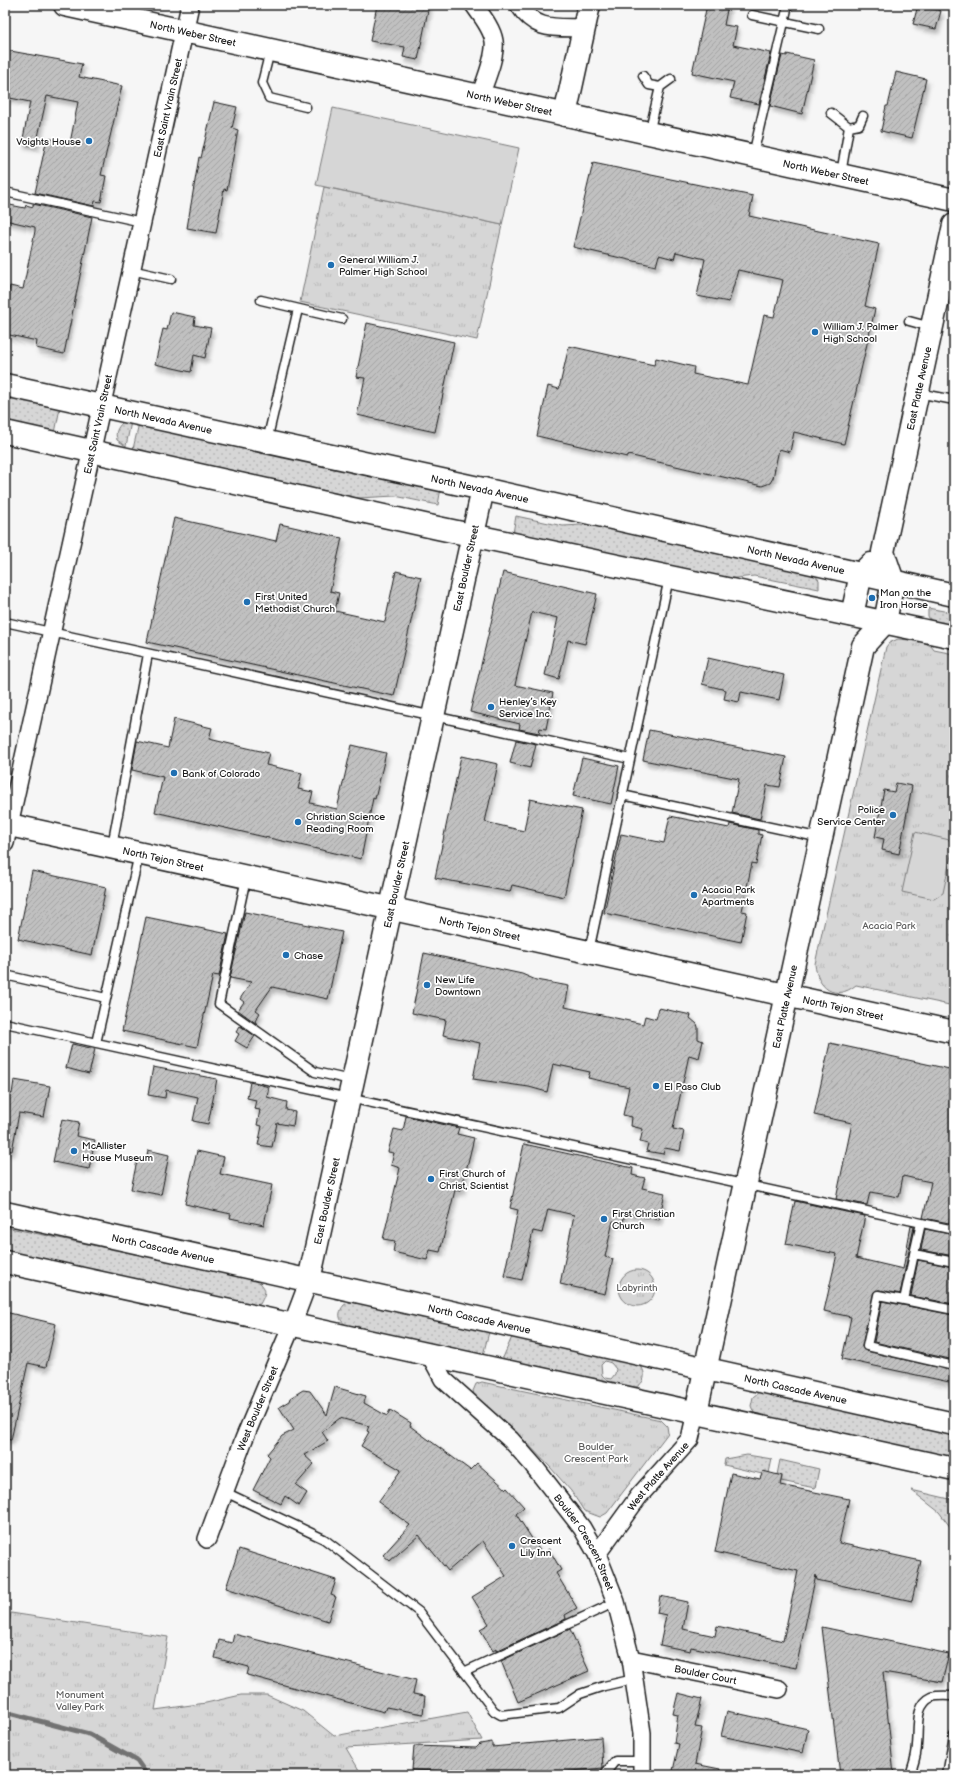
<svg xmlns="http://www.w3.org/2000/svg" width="959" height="1780" font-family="'Balsamiq Sans',sans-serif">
<defs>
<pattern id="grass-dots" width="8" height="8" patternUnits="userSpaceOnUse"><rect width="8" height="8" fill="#d6d6d6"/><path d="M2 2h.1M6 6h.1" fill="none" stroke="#b7b7b7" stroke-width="1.8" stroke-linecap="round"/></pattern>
<pattern id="park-tufts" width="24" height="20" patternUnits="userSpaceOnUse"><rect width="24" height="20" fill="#d6d6d6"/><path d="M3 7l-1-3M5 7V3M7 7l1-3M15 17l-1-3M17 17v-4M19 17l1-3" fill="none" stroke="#b7b7b7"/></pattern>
<pattern id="building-hatch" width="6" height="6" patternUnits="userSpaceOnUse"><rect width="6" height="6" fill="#c0c0c0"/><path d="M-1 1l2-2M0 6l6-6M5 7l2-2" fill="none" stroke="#a4a4a4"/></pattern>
<filter id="shadow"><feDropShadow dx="2.5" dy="4.5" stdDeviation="2" flood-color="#0004"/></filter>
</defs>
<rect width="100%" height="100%" fill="#f6f6f6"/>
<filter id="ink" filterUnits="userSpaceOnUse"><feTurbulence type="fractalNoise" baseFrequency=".025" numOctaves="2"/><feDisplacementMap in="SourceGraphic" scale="8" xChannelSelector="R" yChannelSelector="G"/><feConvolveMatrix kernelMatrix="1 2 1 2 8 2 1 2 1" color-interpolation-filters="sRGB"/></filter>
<g filter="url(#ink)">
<path fill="url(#grass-dots)" stroke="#797979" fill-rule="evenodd" d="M5 396 60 408 55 433 5 422Z
M123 422H131L126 446 117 440C115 432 117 428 123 422Z
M139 423 441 488 438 505 395 496 358 498 133 449Z
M516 516 563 526 600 524 814 574 819 580V589L754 576 727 579 513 533Z
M928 608 954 613V630L932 624 928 616Z
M5 1227 256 1279C267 1289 267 1291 260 1304L248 1306 5 1252Z
M353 1301 489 1332 483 1355 346 1325C338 1320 338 1312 344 1305Z
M512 1337 639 1364C648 1373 645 1386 632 1388L502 1360ZM605 1361 611 1363 616 1369 615 1374 611 1379 605 1378 602 1375 601 1365Z
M759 1392H764L954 1434V1459L758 1415 754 1413 751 1406 753 1397Z
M747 1455 772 1459 769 1473 763 1471 762 1474 724 1465 725 1459Z
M780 1460 819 1469 815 1488 781 1481 782 1475H777Z
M911 1490 954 1500V1532L939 1512Z"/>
<path fill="url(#park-tufts)" stroke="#797979" d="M324 187 502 225 477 340 300 302Z
M898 639 921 641 931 646 934 650 954 654V1006L856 985C835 1002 817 988 815 964L886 647 889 643Z
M619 1288a18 18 0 1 1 36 0a18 18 0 1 1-36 0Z
M482 1382 661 1420 667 1426 668 1433 607 1513 600 1517 584 1511 571 1491 550 1467 521 1437 475 1398 473 1391 476 1384Z
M11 1613 168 1637 155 1710 206 1703 241 1695H267L303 1711 334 1736 467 1712 482 1740 346 1748 362 1775H5V1643Z"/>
<path fill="#d6d6d6" stroke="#797979" d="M333 108 519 148 502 225 316 185Z
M915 832 954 841 943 893 934 899 902 892Z"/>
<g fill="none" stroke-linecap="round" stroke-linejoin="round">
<path stroke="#727272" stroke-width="5" d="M5 1712 89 1734 137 1761 147 1775"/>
</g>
<path fill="url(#building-hatch)" stroke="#1c1c1c" filter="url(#shadow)" d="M377 5H429L418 60 403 57 405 47 370 41Z
M707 5H728L724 25 737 27 733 45 771 53 759 104 730 98 734 82 692 73Z
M918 5 941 11 936 29 913 24Z
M5 50 82 64 79 77 122 86 101 175 106 176 101 202 95 201 94 206 35 193 47 138 70 143 78 102 47 96 36 146 22 144 30 102 5 97Z
M787 54 814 60 802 114 770 106 782 55 787 56Z
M896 72 926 79 912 138 881 131 886 106H888Z
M214 102 237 107 232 128 238 130 227 190 224 189 216 233 187 228 199 157 201 158Z
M593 163 753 196 749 216 879 244 865 306 875 309 844 444 794 432 790 452 779 449 773 478 770 483 762 486 628 455 627 457 537 436 548 386 559 389 569 346 654 365 656 358 694 367 693 374 748 385 764 315 774 317 783 280 738 270 729 302 697 296 705 259 676 252 674 259 659 255 656 266 573 247Z
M5 204 25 208 26 205 33 207V204L92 217 64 354 36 348 37 341 5 334V308L10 286 23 289 35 231V227L5 220Z
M171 312 195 317 194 325 211 328 205 358 194 355 191 372 155 364 163 329 167 330Z
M367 323 454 342 435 432 357 415 365 378 356 377Z
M174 518 276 541 280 524 342 538 330 591 339 593 335 611 385 622 396 571 421 577 394 696 147 642Z
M503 572 597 594 585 644 568 640 559 679 545 675 558 618 532 612 515 685 553 693 546 729 540 728 539 733 519 729 520 724 470 712Z
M708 658 784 675 779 700 741 692 739 702 724 699 726 690 702 684Z
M174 719 212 728 209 739 269 753 266 765 302 773 298 789 313 792 310 803 337 809 352 745 386 753 375 799 373 798 361 859 155 812 163 777 132 770 137 741 168 748Z
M649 730 786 757 780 787 767 785 760 819 732 813 739 779 643 760Z
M516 740 536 744 530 768 510 763Z
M461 756 498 764 485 822 524 831 530 799 582 810 564 897 512 885 510 892 435 878Z
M582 758 619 766 611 804 573 796Z
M896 783 912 786 899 854 882 850 884 839 875 837 884 790 894 792Z
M670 816 729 828 730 824 758 830V834L762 835 756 864 752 863 742 911 747 912 741 942 604 913 621 834 664 843Z
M32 871 106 887 92 955 18 939Z
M245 912 342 932 328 999 272 987 256 1010 260 1013 255 1021 257 1024 238 1010 244 1002 240 999 251 982 230 978Z
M146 917 228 934 219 976 213 975 197 1047 122 1031Z
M424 953 522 974 536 980 569 986 565 1007 643 1024 645 1016 656 1019 659 1008 691 1015 690 1018 697 1024 698 1027V1039L703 1041 699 1058 689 1055 673 1129 684 1131 680 1151 665 1148 663 1154 646 1151 648 1144 640 1142 643 1129 631 1126 632 1117 623 1115 629 1087 588 1078 590 1072 553 1064 547 1092 529 1087 473 1079 480 1043 443 1035 446 1020 412 1013Z
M240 1026 255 1036 247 1048 235 1041 239 1034 236 1032Z
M830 1043 954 1070V1201L949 1223 923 1218 931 1182 916 1179 903 1176 899 1197 870 1192 867 1205 836 1199 852 1123 814 1115Z
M72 1044 95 1049 89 1074 66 1068Z
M153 1067 217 1079 208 1124 193 1121 198 1097 166 1090 165 1098 148 1095Z
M14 1080 50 1086 44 1117 19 1113 12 1151 5 1150V1092L12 1094Z
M250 1082 269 1087 267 1097 287 1102 286 1110 295 1112 293 1126 277 1123 272 1147 258 1145 262 1126 257 1125 260 1110 254 1109 256 1100 247 1098Z
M406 1116 459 1128 457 1134 474 1138 461 1191 455 1190 440 1252 430 1250 427 1260 393 1252 395 1241 383 1239 400 1168 391 1165 394 1153 388 1152 394 1129 403 1131Z
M62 1119 79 1122 76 1136 95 1140 89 1169 53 1162Z
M524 1144 633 1168 632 1175 645 1178 642 1188 665 1193 659 1220 625 1213 623 1223 613 1221 605 1257 613 1259 605 1294 560 1284 574 1215 548 1209 542 1233 533 1231 522 1280 504 1276 518 1210 510 1208Z
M148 1150 169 1155 161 1195 131 1189 137 1161 146 1162Z
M197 1151 224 1157 220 1174 272 1185 264 1225 230 1218 231 1214 185 1204Z
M795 1201 865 1216 856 1258 903 1269 911 1226 914 1227 900 1294 879 1290 874 1292 862 1347 866 1351 954 1371V1383L842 1359 851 1317 824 1311 837 1254 786 1244Z
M925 1229 954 1235V1256L921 1250Z
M918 1260 954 1267V1304L911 1296Z
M882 1301 954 1315V1360L874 1342Z
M5 1312 56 1324 46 1367 28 1363 11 1440 5 1439Z
M335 1387 366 1396 364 1403 387 1416 390 1410 411 1423 410 1426 470 1470 477 1463 506 1489 507 1488 524 1507 516 1514 542 1554 549 1549 561 1570 556 1573 577 1608 565 1615 566 1619 496 1651V1649L493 1651 480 1629 489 1624 472 1597 506 1576 483 1541 448 1571 419 1535 390 1561 383 1555 410 1525 378 1502 401 1470 361 1446 369 1432 367 1431 369 1426 340 1418 322 1432 328 1441 304 1455 314 1464 296 1485 307 1493 299 1506 285 1496 281 1504 253 1490 270 1457 267 1454 282 1436 294 1430 279 1407 289 1401 290 1398 303 1390 310 1391 327 1415Z
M763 1471 782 1476 780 1485 849 1499 839 1543 921 1561 912 1601 817 1580 816 1575 796 1668 691 1647 690 1651 660 1645 666 1615 657 1613 660 1596 688 1602 683 1629 715 1636 717 1626 783 1641 798 1571 715 1552 731 1473 760 1479Z
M239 1549 336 1580 331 1595 336 1597 328 1621 226 1588Z
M822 1627 949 1654 942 1682 883 1672 894 1775H840Z
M570 1629 589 1671 518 1702 501 1661Z
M234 1634 416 1680 413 1694 425 1696 423 1714 386 1707 384 1712 247 1675 249 1667 215 1658 219 1640 232 1643Z
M678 1693 702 1699 695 1727 702 1728 695 1764 720 1769 719 1775H672L679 1744 674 1743 678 1715 673 1714Z
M727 1711 808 1729 803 1753 721 1736Z
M601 1737 603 1768 530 1775H436L437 1771 412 1770 414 1746 476 1748 480 1744 492 1742V1747Z"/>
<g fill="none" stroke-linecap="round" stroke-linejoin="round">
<g stroke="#1c1c1c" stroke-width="11">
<path id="lane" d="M752 15 819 29
M270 51 262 83 269 98 306 107
M643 76 649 85 660 87 671 79
M831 113 849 127 859 125 863 116
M649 133 660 87
M753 155 788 5
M841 174 849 127
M5 192 142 222
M131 270 171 279
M261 300 342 319
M909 321 931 327
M918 393 954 400
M267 441 298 309
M5 622 630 759
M622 795 821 838
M112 846 148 654
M246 878 219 1004 315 1072 351 1080
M589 951 669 578
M5 975 106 998
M5 1023 954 1230
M96 1043 139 854
M914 1254 921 1223
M954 1262 914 1254 904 1300 954 1310
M904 1300 878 1295 867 1346 954 1366
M225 1492 324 1539 419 1612 494 1711 501 1715 559 1708 580 1694 604 1686 634 1679
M464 1672 616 1602
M604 1775 615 1761H642
M910 1775C913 1765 917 1756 917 1745 919 1729 914 1705 932 1697 938 1695 948 1696 954 1696
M947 1775 954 1735"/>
</g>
<g stroke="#1c1c1c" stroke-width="20">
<g id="street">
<path d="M474 5C481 15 492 28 494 41 496 57 485 81 480 96"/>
<path d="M519 5C536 32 555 27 584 28"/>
<path id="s1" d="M5 843 190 5"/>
<path id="s2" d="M430 1355 443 1379 511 1440 533 1465 582 1528 597 1554 616 1602 631 1659 642 1733V1775"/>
<path id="s3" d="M207 1539 244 1439 292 1325 309 1280"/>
<path id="s4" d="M597 1554 639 1496 690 1439 696 1412"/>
<path id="s5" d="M631 1659 779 1689"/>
</g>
</g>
<g stroke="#1c1c1c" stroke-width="25">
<g id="secondary">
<path id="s6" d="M65 5 954 200"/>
<path d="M565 115 589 5"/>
<path id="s7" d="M5 824 954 1032"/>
<path id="s8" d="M5 1213 954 1424"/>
<path d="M5 1262 954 1469"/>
<path id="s9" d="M309 1280 483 489"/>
<path id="s10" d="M696 1412 863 646 885 622"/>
</g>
</g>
<g stroke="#1c1c1c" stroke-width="25">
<g id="primary">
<path id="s11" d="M5 385 483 489 954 595"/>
<path d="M5 432 438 528 954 637"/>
<path d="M852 615 861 574 871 564"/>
<path id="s12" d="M885 622 893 581 883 552 954 225"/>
</g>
</g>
<use href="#lane" stroke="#fff" stroke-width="8"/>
<use href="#street" stroke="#fff" stroke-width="17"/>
<use href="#secondary" stroke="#fff" stroke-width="22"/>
<use href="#primary" stroke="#fff" stroke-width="22"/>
</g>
</g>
<g fill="#1f6fb2" stroke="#fff" stroke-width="1.5">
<circle cx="89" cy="141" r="4"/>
<circle cx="331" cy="265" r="4"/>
<circle cx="815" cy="332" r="4"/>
<circle cx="872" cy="598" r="4"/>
<circle cx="247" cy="602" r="4"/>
<circle cx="491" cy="707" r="4"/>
<circle cx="174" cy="773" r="4"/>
<circle cx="893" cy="815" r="4"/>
<circle cx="298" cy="822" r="4"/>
<circle cx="694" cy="895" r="4"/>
<circle cx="286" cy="955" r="4"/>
<circle cx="427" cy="985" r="4"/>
<circle cx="656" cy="1086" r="4"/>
<circle cx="74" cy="1151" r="4"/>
<circle cx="431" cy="1179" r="4"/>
<circle cx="604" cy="1219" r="4"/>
<circle cx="512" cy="1546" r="4"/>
</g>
<g text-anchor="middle" stroke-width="3.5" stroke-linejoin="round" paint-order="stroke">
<g font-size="10" fill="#1c1c1c" stroke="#fff">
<text dy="4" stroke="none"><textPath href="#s6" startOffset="131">North Weber Street</textPath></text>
<text dy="4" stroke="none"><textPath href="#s6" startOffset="455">North Weber Street</textPath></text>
<text dy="4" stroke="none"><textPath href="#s1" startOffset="753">East Saint Vrain Street</textPath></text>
<text dy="4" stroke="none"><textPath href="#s6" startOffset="779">North Weber Street</textPath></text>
<text dy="4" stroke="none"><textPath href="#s12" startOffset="240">East Platte Avenue</textPath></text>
<text dy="4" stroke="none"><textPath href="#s11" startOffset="162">North Nevada Avenue</textPath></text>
<text dy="4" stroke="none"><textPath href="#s1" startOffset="429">East Saint Vrain Street</textPath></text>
<text dy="4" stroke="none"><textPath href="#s11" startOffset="486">North Nevada Avenue</textPath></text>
<text dy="4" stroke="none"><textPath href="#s11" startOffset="810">North Nevada Avenue</textPath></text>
<text dy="4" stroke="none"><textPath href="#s9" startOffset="729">East Boulder Street</textPath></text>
<text dy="4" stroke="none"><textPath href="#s7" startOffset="162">North Tejon Street</textPath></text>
<text dy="4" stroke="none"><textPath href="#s9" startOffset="405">East Boulder Street</textPath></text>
<text dy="4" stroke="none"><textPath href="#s7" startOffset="486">North Tejon Street</textPath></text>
<text dy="4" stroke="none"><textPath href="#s10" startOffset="415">East Platte Avenue</textPath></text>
<text dy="4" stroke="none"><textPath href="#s7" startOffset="858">North Tejon Street</textPath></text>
<text dy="4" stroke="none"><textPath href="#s9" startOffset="81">East Boulder Street</textPath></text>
<text dy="4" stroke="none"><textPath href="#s8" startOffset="162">North Cascade Avenue</textPath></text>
<text dy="4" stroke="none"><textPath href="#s8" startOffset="486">North Cascade Avenue</textPath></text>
<text dy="4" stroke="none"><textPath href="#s8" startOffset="810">North Cascade Avenue</textPath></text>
<text dy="4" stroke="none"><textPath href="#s3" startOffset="140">West Boulder Street</textPath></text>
<text dy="4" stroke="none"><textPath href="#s4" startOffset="99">West Platte Avenue</textPath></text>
<text dy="4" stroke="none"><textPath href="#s2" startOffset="245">Boulder Crescent Street</textPath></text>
<text dy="4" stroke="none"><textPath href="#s5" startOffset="76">Boulder Court</textPath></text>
</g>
<g font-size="10" fill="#1c1c1c" stroke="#fff" text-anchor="start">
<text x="81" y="145" text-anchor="end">Voights House</text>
<text x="339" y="263">General William J.<tspan x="339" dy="12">Palmer High School</tspan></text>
<text x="823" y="330">William J. Palmer<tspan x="823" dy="12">High School</tspan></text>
<text x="880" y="596">Man on the<tspan x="880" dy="12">Iron Horse</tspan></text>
<text x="255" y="600">First United<tspan x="255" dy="12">Methodist Church</tspan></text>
<text x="499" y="705">Henley’s Key<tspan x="499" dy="12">Service Inc.</tspan></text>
<text x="182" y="777">Bank of Colorado</text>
<text x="885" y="813" text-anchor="end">Police<tspan x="885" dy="12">Service Center</tspan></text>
<text x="306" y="820">Christian Science<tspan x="306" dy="12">Reading Room</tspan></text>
<text x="702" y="893">Acacia Park<tspan x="702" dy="12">Apartments</tspan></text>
<text x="294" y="959">Chase</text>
<text x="435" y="983">New Life<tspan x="435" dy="12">Downtown</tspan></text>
<text x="664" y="1090">El Paso Club</text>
<text x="82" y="1149">McAllister<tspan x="82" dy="12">House Museum</tspan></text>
<text x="439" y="1177">First Church of<tspan x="439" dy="12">Christ, Scientist</tspan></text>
<text x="612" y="1217">First Christian<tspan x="612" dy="12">Church</tspan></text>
<text x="520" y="1544">Crescent<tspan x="520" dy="12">Lily Inn</tspan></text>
</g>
<g font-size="10" fill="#5d5d5d" stroke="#fff">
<text x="889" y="929">Acacia Park</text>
<text x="637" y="1291">Labyrinth</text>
<text x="596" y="1450">Boulder<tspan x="596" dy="12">Crescent Park</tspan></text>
<text x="80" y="1698">Monument<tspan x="80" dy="12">Valley Park</tspan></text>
</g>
</g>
<rect width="959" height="1780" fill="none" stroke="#fff" stroke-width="20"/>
<rect x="10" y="10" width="939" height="1760" fill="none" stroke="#1c1c1c" stroke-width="1.5" filter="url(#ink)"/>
</svg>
